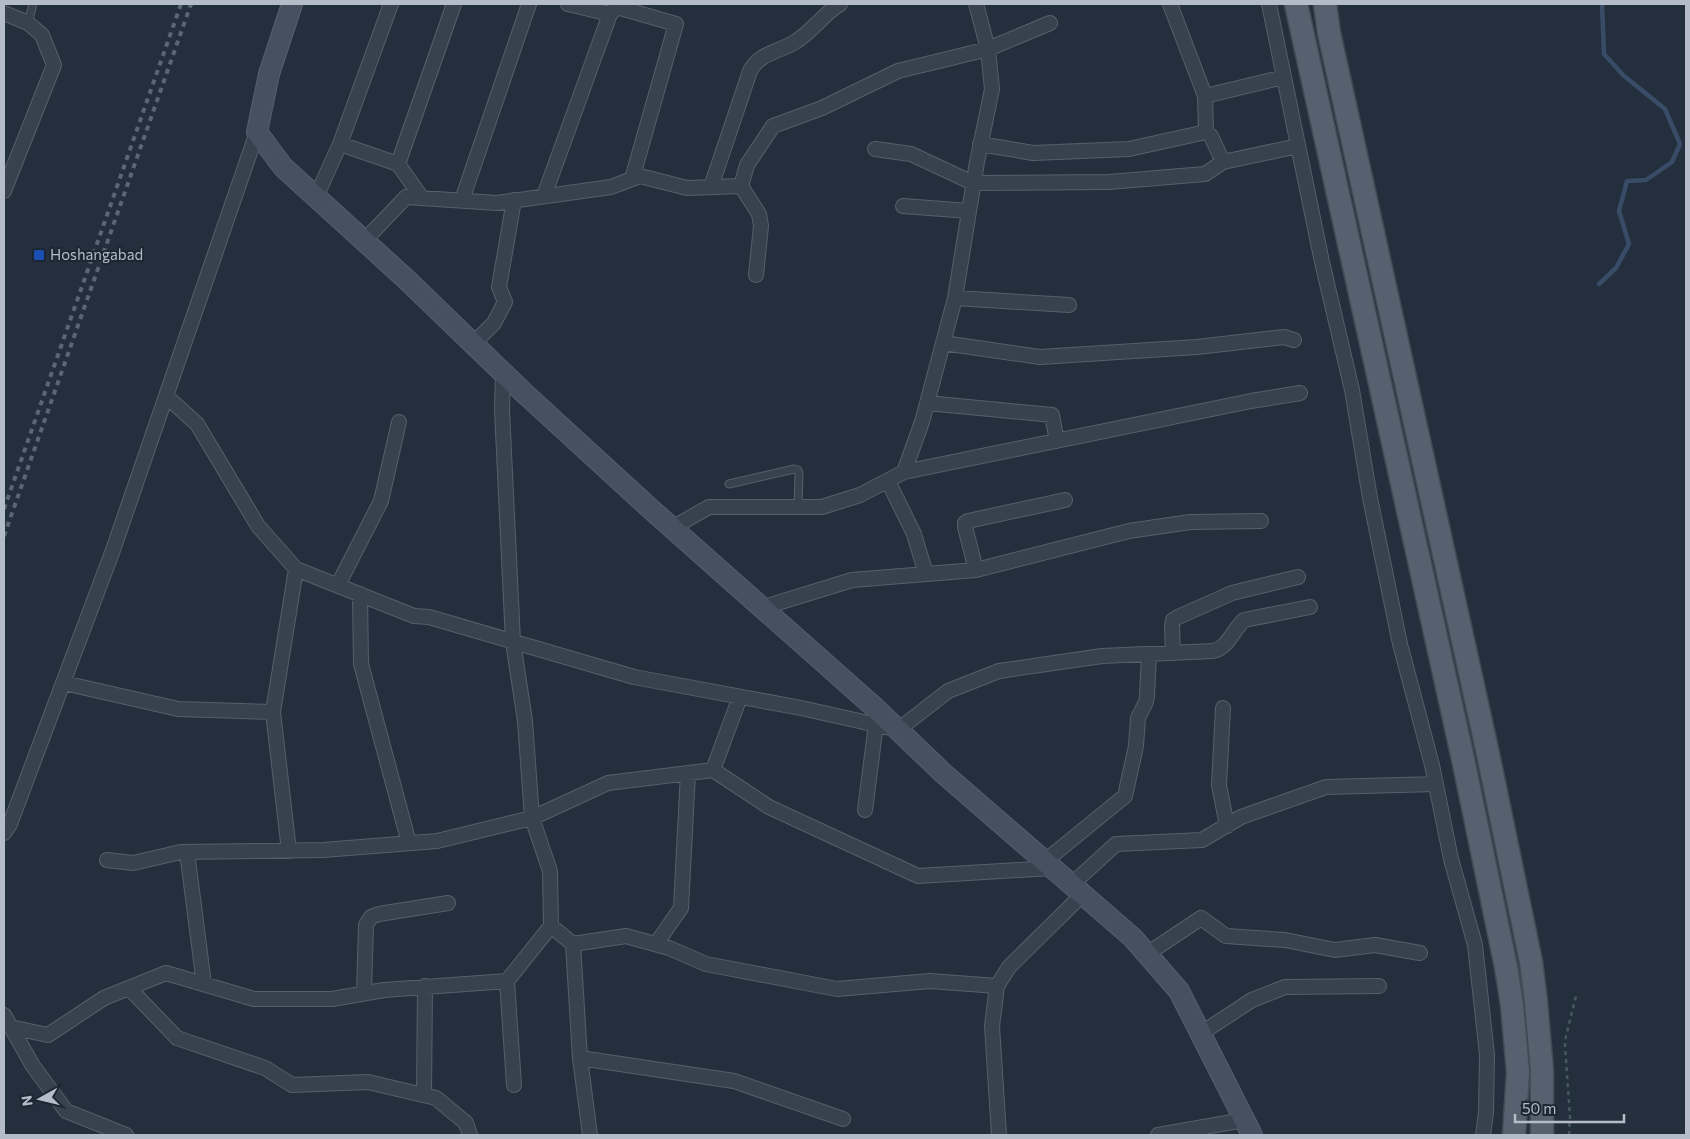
<svg xmlns="http://www.w3.org/2000/svg" width="1690" height="1139" font-family="Commissioner,sans-serif">
<rect width="100%" height="100%" fill="#242f3e"/>
<g fill="none" stroke-linecap="round" stroke-linejoin="round">
<path stroke="#394c67" stroke-width="4.5" d="M1599 284 1616 268 1629 244 1619 211 1627 181 1646 180 1672 162 1680 144 1665 109 1623 75 1604 54 1602 4"/>
<g stroke="#565f6c" stroke-width="9">
<path id="lane" d="M28 23 33 4
M729 484 794 469 798 470 799 474 798 507"/>
</g>
<g stroke="#565f6c" stroke-width="16">
<path id="street" d="M568 4 610 14
M1170 4 1205 96 1206 132
M1269 4 1322 262 1352 390 1370 498 1400 644 1432 765 1451 859 1475 945 1487 1055 1486 1113 1483 1135
M617 7 676 24 632 179
M4 13 28 23 42 35 54 65 4 191
M1205 96 1284 77
M340 144 398 164
M980 144 1033 153 1129 149 1206 132 1211 136 1223 162
M875 149 911 154 973 183 1109 182 1205 174 1223 162 1298 146
M741 186 759 214 761 226 756 275
M711 187 750 71C759 53 779 52 795 42 812 32 823 14 840 4
M544 196 610 14 620 4
M316 197 340 144 391 4
M422 198 398 164 454 4
M462 200 529 4
M903 206 969 211
M364 241 406 197 497 203 611 187 640 176 687 188 741 186 747 165 773 126 822 108 898 71 988 49 1050 23
M955 298 1069 305
M943 343 1040 357 1197 347 1284 337 1294 340
M473 344 494 323 505 302 499 287 514 200
M503 373 502 410 513 642 525 721 532 818 550 871 551 926 573 944 580 1058 590 1135
M166 396 197 424 258 526 296 569 414 616 429 617 634 677 801 708 895 729
M927 403 1052 415 1057 441
M904 472 922 422 955 298 977 162 992 89 988 49 976 4
M888 481 914 534 926 574
M672 528 709 507H822L860 495 904 472 1251 401 1300 393
M976 570 965 527V523L968 521 1065 500
M338 585 381 501 399 422
M360 594 361 664 409 843
M761 608 852 580 976 570 1129 531 1190 522 1261 521
M1173 653 1172 627 1173 620 1178 617 1232 593 1298 577
M64 683 178 709 273 712
M1223 708 1219 785 1227 826
M898 730 948 691 999 671 1102 656 1213 651C1228 648 1233 630 1244 620L1310 607
M713 770 740 697
M865 810 876 724
M4 833 10 824 113 550 257 132
M289 851 273 712 296 569
M187 852 204 984
M107 860 133 863 181 852 323 850 437 841 532 818 608 783 713 770 769 807 918 876 1052 868
M1044 862 1125 796 1136 746 1138 718 1146 702 1147 696 1149 654
M1071 885 1116 844 1202 840 1241 817 1326 787 1436 784
M573 944 626 936 669 948 706 964 837 989 930 981 997 986
M656 944 681 908 688 773
M1147 954 1201 918 1226 936 1285 940 1335 950 1375 945 1420 953
M507 981 514 1085
M129 988 177 1038 265 1068 292 1085 368 1082 436 1098 466 1123 470 1135
M364 993 366 925 371 917 379 914 448 903
M4 1015 33 1066 66 1111 126 1135
M10 1027 48 1035 104 998 166 973 254 999H332L384 990 507 981 551 926
M1200 1034 1252 1000 1285 987 1379 986
M580 1058 734 1081 843 1119
M424 1095 425 986
M999 1135 992 1026 997 986 1009 967 1082 895
M1158 1135 1244 1120"/>
</g>
<g stroke="#565f6c" stroke-width="22">
<path id="secondary" d="M292 4 269 74 257 132 283 167 406 279 523 392 654 512 873 706 943 773 1133 938 1179 991 1252 1135"/>
</g>
<g stroke="#414a57" stroke-width="25">
<path id="primary" d="M1296 4 1463 759 1506 967 1512 1005 1518 1072 1514 1135
M1325 4 1329 33 1488 754 1531 962 1536 1002 1542 1071V1135"/>
</g>
<path stroke="#44595c" stroke-width="2.5" stroke-dasharray="4 4" stroke-linecap="butt" d="M1569 1135 1570 1117 1565 1046 1566 1036 1576 996"/>
<use href="#lane" stroke="#38414e" stroke-width="7"/>
<use href="#street" stroke="#38414e" stroke-width="14"/>
<use href="#secondary" stroke="#465061" stroke-width="20"/>
<use href="#primary" stroke="#56606e" stroke-width="22"/>
<path stroke="#5a6575" stroke-width="4" stroke-dasharray="5 5" stroke-linecap="butt" d="M4 509 181 4
M4 536 191 4"/>
</g>
<rect fill="#1a4fb4" stroke="#1d2633" stroke-width="2" x="33" y="249" width="12" height="12" rx="2.5"/>
<g text-anchor="middle" stroke-width="4" stroke-linejoin="round" paint-order="stroke">
<g font-size="15" fill="#b4bcc9" stroke="#1d2633" text-anchor="start">
<text x="50" y="260">Hoshangabad</text>
</g>
</g>
<rect width="1690" height="1139" fill="none" stroke="#b4bcc9" stroke-width="10"/>
<g transform="translate(40 1099) rotate(262)" stroke="#1d2633" stroke-width="4" paint-order="stroke">
<path d="M0-4L9 19L0 12L-9 19Z" fill="#b4bcc9"/>
<text y="-8" font-size="14" font-weight="bold" text-anchor="middle" fill="#b4bcc9">N</text>
</g>
<path d="M1515 1114v8h109v-8" fill="none" stroke="#b4bcc9" stroke-width="2.5"/>
<text x="1522" y="1114" font-size="15" fill="#b4bcc9" stroke="#1d2633" stroke-width="4" paint-order="stroke">50 m</text>
</svg>
